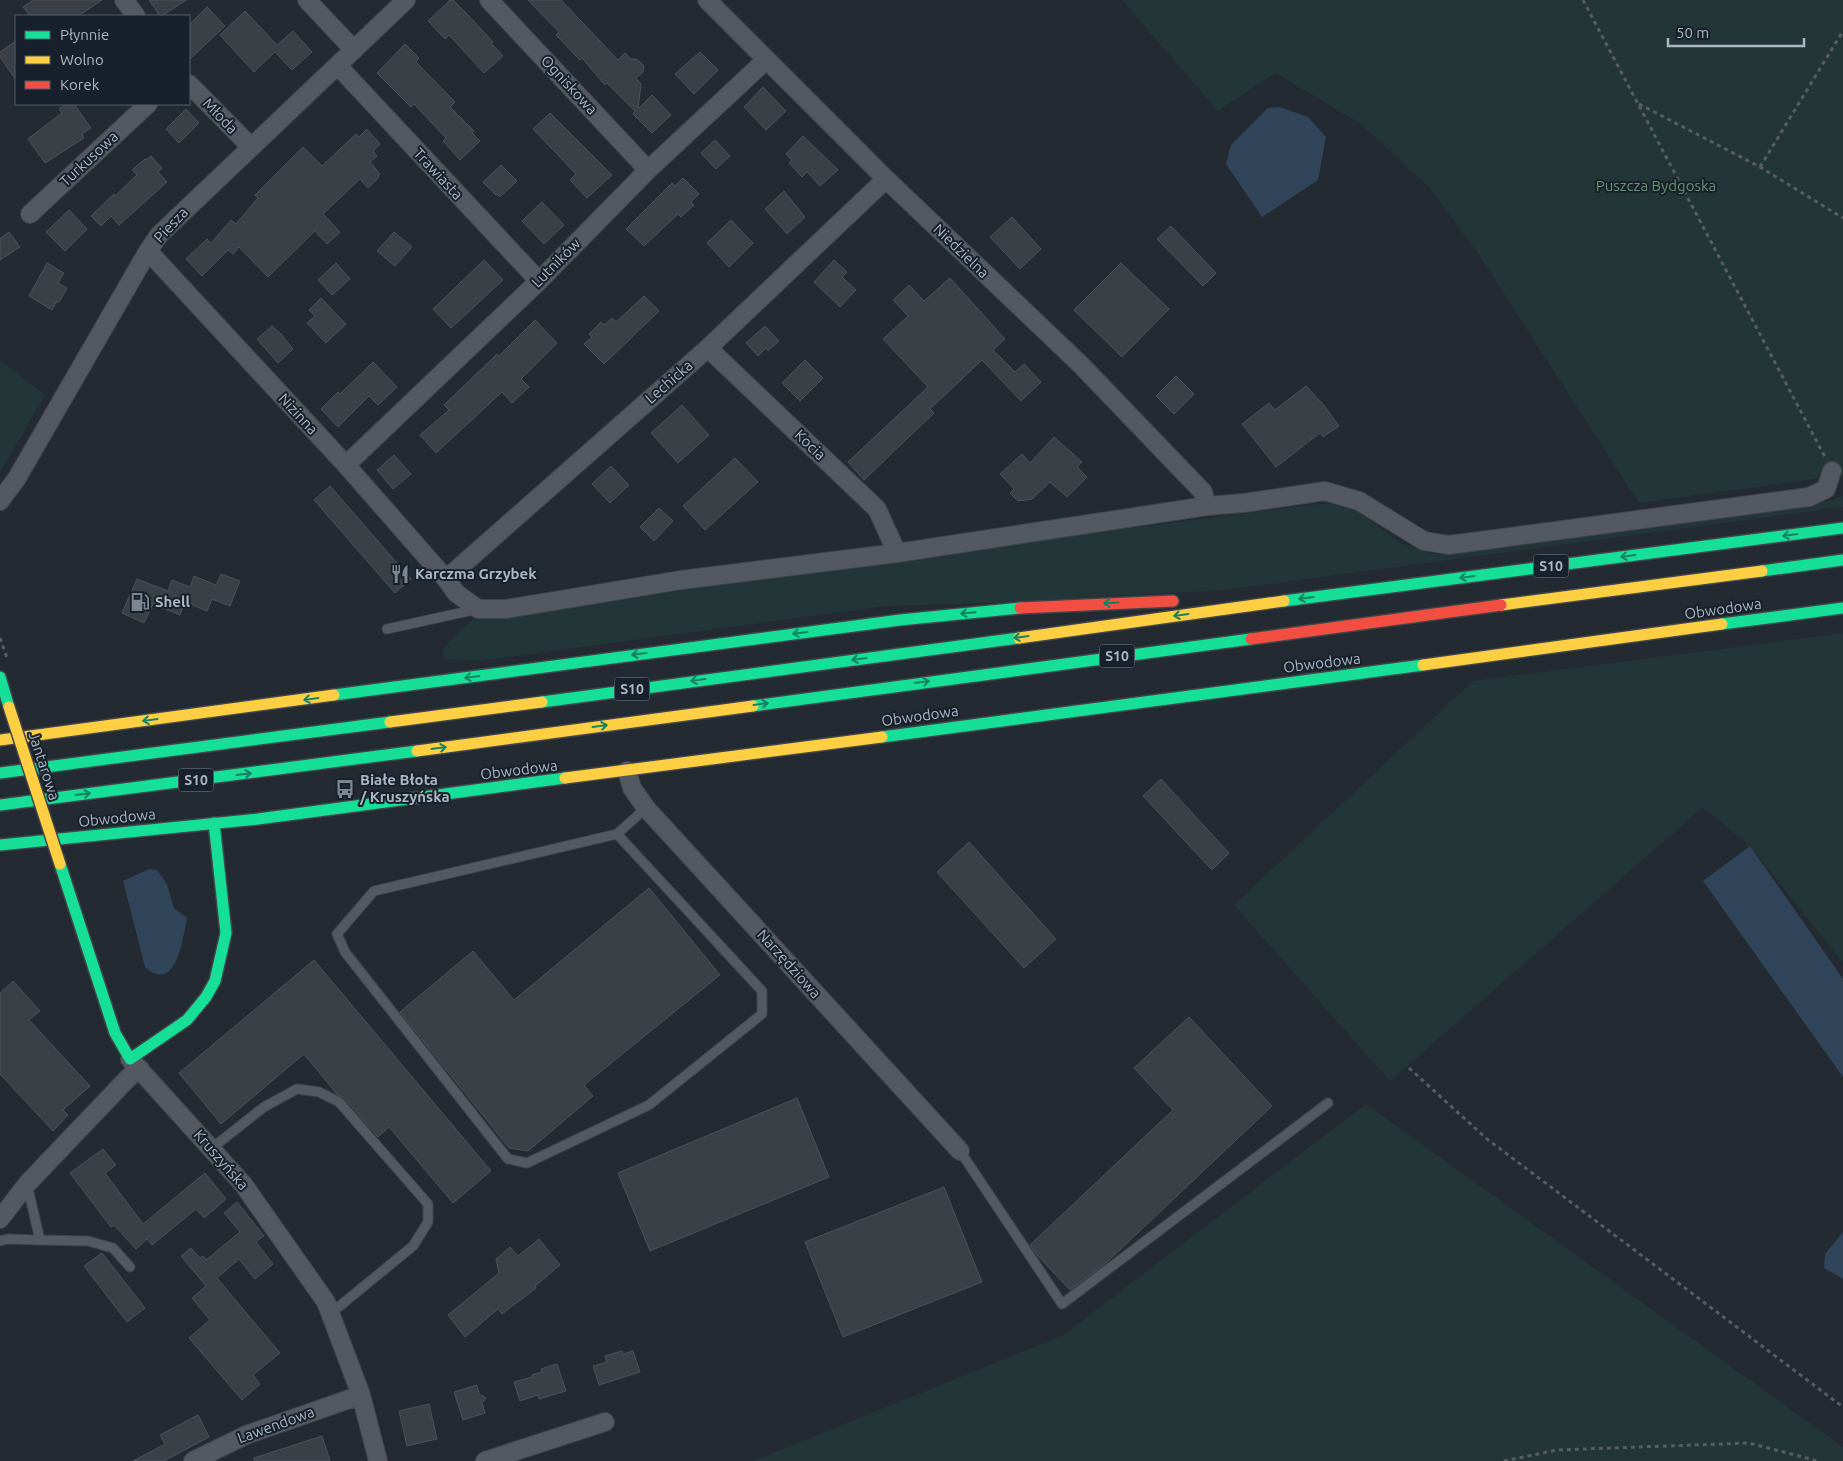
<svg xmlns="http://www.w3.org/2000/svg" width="1843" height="1461" font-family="Ubuntu,sans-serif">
<rect width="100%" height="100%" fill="#242a31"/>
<path fill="#223638" d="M1122 0H1843V475L1639 503 1479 255 1429 187 1361 124 1276 73 1218 111Z
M0 360 45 395 0 473Z
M1843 496V507L1225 590 968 604 887 606 479 661 445 659 442 651 461 629 475 618 965 550 1309 505 1336 503 1355 510 1404 545 1434 554 1826 502Z
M1843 633V963L1750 846 1703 807 1390 1081 1234 905 1473 681Z
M1366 1104 1843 1447V1461H753L1062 1336Z"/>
<path fill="#30445a" d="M1280 107 1308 117 1326 137 1318 180 1262 217 1226 164 1231 145 1268 108Z
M1750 846 1843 979V1077L1703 881Z
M149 869 157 870 167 884 174 908 187 918C183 937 177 995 145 967L123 881Z
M1843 1232V1279L1824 1268 1825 1254Z"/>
<path fill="#3b4046" stroke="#4b525a" d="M33 0H102L78 16H30L23 7Z
M149 0H186L162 16H160Z
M450 0H453L469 16 493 42 491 43 503 56 484 73 449 35 445 39 428 21Z
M528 0H561L618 60 625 53 631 59H637L644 66 643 72 636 78 641 84 638 109 652 95 671 115 652 133 633 114 635 111 607 83 605 85 582 58 580 60 556 35 559 32Z
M207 7 225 26 189 60V25Z
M245 11 277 45 293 31 312 52 292 70 275 52 254 72 220 35Z
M16 41V80L0 57V52Z
M405 44 419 58 416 62 455 102 450 107 474 131 472 133 480 141 460 160 443 141 446 138 414 104 411 107 377 73Z
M700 52 718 70 694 94 675 74Z
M763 87 786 111 766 130 744 107Z
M67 104H74L91 128 82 134 84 138 45 163 28 139 62 113 59 109Z
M186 109 199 123 179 143 166 129Z
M550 113 612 175 587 198 570 180 576 174 533 129Z
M367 129 380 144 373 151 377 156 370 162 380 174 378 176 379 177 368 188 360 179 323 214 340 232 327 244 315 231 268 277 239 247 233 254 228 250 202 276 186 259 207 239 211 243 231 220 236 224 258 198 255 195 303 147 322 166 356 134 359 137Z
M803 136 838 170 820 186 807 172 802 177 789 163 792 160 786 154Z
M715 140 730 156 716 169 701 153Z
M151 156 162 168 158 172 167 182 119 225 111 216 101 226 91 216 114 194 115 196 137 175 132 170 145 159 146 160Z
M501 165 517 181 500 197 497 194 496 195 483 182Z
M683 178 699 194 691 202 694 205 681 217 678 214 644 246 626 229 672 183 675 186Z
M784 191 805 217 787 234 765 209Z
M542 202 564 225 544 244 522 221Z
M69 210 87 229 65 251 46 232Z
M1012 217 1041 249 1020 269 990 237Z
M731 220 753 243 729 267 707 243Z
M1171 226 1216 273 1203 286 1157 239Z
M9 232 20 247 0 260V239Z
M394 232 412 247 395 266 377 251Z
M484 260 503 280 451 328 433 309Z
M834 260 847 272 842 277 856 290 840 307 814 282Z
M47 263 64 273 58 283 67 288 59 302 57 301 52 310 29 296Z
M336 263 350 279 332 295 318 280Z
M1121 263 1169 309 1122 357 1074 310Z
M950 278 1005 339 993 350 1015 372 1024 364 1041 382 1021 401 982 360 930 409 934 413 864 480 848 462 928 387 883 339 908 316 893 300 909 285 924 301Z
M644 296 659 311 604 364 584 344 592 337 589 334 601 322 604 325 612 318 616 322Z
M321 298 346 324 326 343 307 323 315 316 309 310Z
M535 320 557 343 521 379 529 387 512 403 502 392 436 453 420 435 449 410 444 405 497 354 499 356Z
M272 326 281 334 293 349 278 363 257 339Z
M765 326 779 341 768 351 766 348 758 356 746 343Z
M805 360 823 378 800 401 782 383Z
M373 362 397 387 378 405 369 396 338 427 321 409 338 392 340 394Z
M1176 376 1194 394 1174 414 1156 396Z
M1306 386 1322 403 1339 426 1323 437 1320 433 1276 467 1242 424 1269 403 1275 410Z
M682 405 709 435 678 463 651 433Z
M1054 437 1082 462 1077 467 1087 477 1067 497 1050 482 1032 499 1018 501 1010 493 1014 489 1000 474 1022 454 1030 463Z
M394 455 411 474 393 489 377 470Z
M735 458 758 482 705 530 683 506Z
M611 466 629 485 610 503 592 484Z
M330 486 411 579 395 593 314 500Z
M659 508 673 521 654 541 640 527Z
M221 574 240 581 230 606 212 599 207 611 185 602 180 615 153 604 144 623 122 613 137 579 168 591 172 580 190 587 194 576 216 585Z
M1161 779 1229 853 1212 870 1143 796Z
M969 842 1056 939 1024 968 937 872Z
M649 888 720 975 584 1085 593 1096 528 1151 509 1148 400 1012 473 951 514 1000Z
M314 960 491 1171 453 1203 389 1127 378 1137 344 1098 337 1094 304 1054 221 1124 179 1073Z
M13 981 40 1011 29 1020 90 1086 63 1110 68 1115 53 1131 0 1074V993Z
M1189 1017 1272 1106 1106 1263 1070 1290 1037 1255 1030 1245 1173 1110 1134 1068Z
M797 1098 829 1177 650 1251 618 1173Z
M103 1149 116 1165 105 1173 143 1224 205 1173 226 1199 204 1218 196 1209 152 1245 147 1239 136 1249 114 1225 111 1227 70 1173Z
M944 1187 982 1282 843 1337 805 1242Z
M237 1202 264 1236 256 1242 273 1264 255 1279 239 1259 217 1278 280 1353 253 1375 260 1384 242 1400 189 1338 210 1320 192 1298 206 1286 181 1256 191 1248 200 1258 203 1256 206 1260 240 1232 224 1213Z
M539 1239 560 1265 535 1286 536 1288 502 1314 498 1309 465 1337 448 1315 499 1273 496 1259 510 1247 518 1256Z
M102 1253 145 1308 127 1322 84 1266Z
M622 1351 623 1354 633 1351 640 1372 599 1385 593 1366 607 1362 605 1356Z
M557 1364 566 1391 539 1399 538 1395 520 1401 514 1382 532 1377V1375L542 1372 541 1369Z
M477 1385 479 1394 486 1398 482 1403 485 1413 463 1420 454 1392Z
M429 1404 437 1439 407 1446 399 1411Z
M198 1415 209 1437 164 1461H133L165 1444 160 1435Z
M322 1436 330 1461H254V1458Z"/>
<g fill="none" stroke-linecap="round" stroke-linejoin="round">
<g stroke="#40454a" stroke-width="11">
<path id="lane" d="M387 629 478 609
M617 834 762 991V1014L649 1105 527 1163 508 1159 345 952 337 934 374 891 617 834 646 808
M212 1148 264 1107 297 1089 319 1092 339 1102 428 1204V1222L413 1246 330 1314
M960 1151 1062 1304 1328 1103
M40 1240 88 1241 113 1248 130 1267
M0 1241 8 1239 40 1240 27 1184"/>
</g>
<g stroke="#40454a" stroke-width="20">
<path id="street" d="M124 0 136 16
M307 0 354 50
M489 0 648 170
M707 0 886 179 1081 365 1203 492 1207 506
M338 66 539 281
M189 84 251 147
M30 214 148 104
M148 251 346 465 446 579 456 593 478 609H506L681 580 897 553 1207 506 1244 503 1325 491 1359 501 1424 541 1449 545 1809 497 1826 489 1832 471
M708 348 877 509 897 553
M346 465 539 281 648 170 766 60
M0 501 17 478 148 251 159 235 406 0
M446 579 708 348 886 179
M627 771 632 788 646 808 960 1151
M130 1059 243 1184 326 1302 361 1395 378 1461
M0 1219 27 1184 129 1077 140 1069
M193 1461 246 1435 361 1395
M485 1461 605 1422"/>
</g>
<g stroke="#40454a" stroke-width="14">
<path id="fast" d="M1762 571 1843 560
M1284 601 1843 528
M1722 624 1843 608
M0 677 9 707
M334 695 900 620 1020 608
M542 702 1019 638
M753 706 1251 639
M882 737 1423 665
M0 773 390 722
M0 805 417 751
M0 845 258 819 565 778
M60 864 115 1033 130 1059 187 1020 206 997 215 981 226 933 214 823"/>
</g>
<g stroke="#40454a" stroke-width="14">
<path id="slow" d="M1501 605 1762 571
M1019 638 1284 601
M1423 665 1722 624
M390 722 542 702
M0 740 334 695
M417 751 753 706
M565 778 882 737"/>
</g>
<g stroke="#40454a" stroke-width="14">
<path id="jam" d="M1020 608 1173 601
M1251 639 1501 605"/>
</g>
<path stroke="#565d63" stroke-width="3" stroke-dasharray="4 4" stroke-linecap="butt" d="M1583 0 1825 457
M1639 104 1760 167 1843 218
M1760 167 1843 31
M0 638 7 658
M1409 1068 1487 1139 1843 1407
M1504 1461 1557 1450 1749 1443 1818 1461"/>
<use href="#lane" stroke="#545860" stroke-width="9"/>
<use href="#street" stroke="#545860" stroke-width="18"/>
<use href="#fast" stroke="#16e098" stroke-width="11"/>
<use href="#slow" stroke="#ffcf43" stroke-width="11"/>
<use href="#jam" stroke="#f24e42" stroke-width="11"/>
<g stroke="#40454a" stroke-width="14" stroke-linecap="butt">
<path id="slow-bridge" d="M9 707 60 864"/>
</g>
<use href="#slow-bridge" stroke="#ffcf43" stroke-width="11"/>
</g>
<defs><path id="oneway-shaft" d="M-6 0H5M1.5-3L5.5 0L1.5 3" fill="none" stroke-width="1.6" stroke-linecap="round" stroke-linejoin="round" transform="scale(1.25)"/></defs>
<g stroke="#178062">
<use href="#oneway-shaft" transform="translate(1790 535) rotate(172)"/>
<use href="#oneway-shaft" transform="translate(1628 556) rotate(172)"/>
<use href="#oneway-shaft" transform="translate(1467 577) rotate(172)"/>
<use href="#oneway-shaft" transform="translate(1306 598) rotate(173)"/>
<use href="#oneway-shaft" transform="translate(1111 603) rotate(177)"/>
<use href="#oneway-shaft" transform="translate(968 613) rotate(175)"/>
<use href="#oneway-shaft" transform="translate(1181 615) rotate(172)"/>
<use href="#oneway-shaft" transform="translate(800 633) rotate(173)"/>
<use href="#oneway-shaft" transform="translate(1021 637) rotate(172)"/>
<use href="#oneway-shaft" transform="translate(639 654) rotate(173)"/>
<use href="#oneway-shaft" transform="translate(859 659) rotate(172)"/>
<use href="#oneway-shaft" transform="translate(472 677) rotate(172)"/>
<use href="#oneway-shaft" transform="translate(698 680) rotate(172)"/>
<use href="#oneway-shaft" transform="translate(922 682) rotate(-8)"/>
<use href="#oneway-shaft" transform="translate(311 699) rotate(172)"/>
<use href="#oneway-shaft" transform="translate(761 704) rotate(-8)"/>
<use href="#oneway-shaft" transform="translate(150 720) rotate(172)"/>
<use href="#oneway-shaft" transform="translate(600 726) rotate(-8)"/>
<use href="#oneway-shaft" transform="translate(439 748) rotate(-8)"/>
<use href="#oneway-shaft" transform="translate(244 774) rotate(-7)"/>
<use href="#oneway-shaft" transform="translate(83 794) rotate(-7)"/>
</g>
<defs>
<g id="restaurant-bare" transform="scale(1.5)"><path d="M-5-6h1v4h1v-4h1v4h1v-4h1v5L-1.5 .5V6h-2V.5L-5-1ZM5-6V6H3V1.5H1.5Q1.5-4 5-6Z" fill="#7c8691" stroke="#18212b" stroke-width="2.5" paint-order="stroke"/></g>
<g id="fuel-bare" transform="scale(1.5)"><path d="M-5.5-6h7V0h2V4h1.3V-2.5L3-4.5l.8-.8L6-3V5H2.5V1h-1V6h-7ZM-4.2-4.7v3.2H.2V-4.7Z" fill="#7c8691" stroke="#18212b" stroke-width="2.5" paint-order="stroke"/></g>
<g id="bus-bare" transform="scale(1.5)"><path d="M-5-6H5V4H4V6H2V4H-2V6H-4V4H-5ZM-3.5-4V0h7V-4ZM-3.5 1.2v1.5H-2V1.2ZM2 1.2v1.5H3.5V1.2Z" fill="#7c8691" stroke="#18212b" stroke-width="2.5" paint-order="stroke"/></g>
</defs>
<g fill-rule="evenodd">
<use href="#restaurant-bare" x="400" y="574"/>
<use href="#fuel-bare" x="140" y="602"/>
<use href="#bus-bare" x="345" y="789"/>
</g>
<g text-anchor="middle" stroke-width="4" stroke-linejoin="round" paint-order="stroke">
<g fill="#18212b" stroke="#808a96" stroke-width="1">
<rect x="1533.5" y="554.5" width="35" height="23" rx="4"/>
<rect x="1099.5" y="644.5" width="35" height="23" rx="4"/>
<rect x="614.5" y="677.5" width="35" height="23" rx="4"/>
<rect x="178.5" y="768.5" width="35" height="23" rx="4"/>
</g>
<g font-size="14" font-weight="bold" fill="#acb7c4">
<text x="1551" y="571">S10</text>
<text x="1117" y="661">S10</text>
<text x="632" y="694">S10</text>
<text x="196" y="785">S10</text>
</g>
<g font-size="15" fill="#acb7c4" stroke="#18212b">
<text transform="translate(569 85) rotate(47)" y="5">Ogniskowa</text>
<text transform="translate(220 116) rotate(46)" y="5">Młoda</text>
<text transform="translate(89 159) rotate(-43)" y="5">Turkusowa</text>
<text transform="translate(438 174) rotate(47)" y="5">Trawiasta</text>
<text transform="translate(171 225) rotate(-47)" y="5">Piesza</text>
<text transform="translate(961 251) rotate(44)" y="5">Niedzielna</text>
<text transform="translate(556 263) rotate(-45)" y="5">Lutników</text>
<text transform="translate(669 382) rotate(-41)" y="5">Lechicka</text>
<text transform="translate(298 414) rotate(47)" y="5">Nizinna</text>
<text transform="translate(810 445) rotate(44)" y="5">Kocia</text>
<text transform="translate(1723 609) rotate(-8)" y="5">Obwodowa</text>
<text transform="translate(1322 663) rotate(-7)" y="5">Obwodowa</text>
<text transform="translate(920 716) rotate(-8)" y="5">Obwodowa</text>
<text transform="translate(44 766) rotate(72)" y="5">Jantarowa</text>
<text transform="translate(519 770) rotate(-7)" y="5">Obwodowa</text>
<text transform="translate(117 818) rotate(-6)" y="5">Obwodowa</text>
<text transform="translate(789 964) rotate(48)" y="5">Narzędziowa</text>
<text transform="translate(221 1160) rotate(49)" y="5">Kruszyńska</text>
<text transform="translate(276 1425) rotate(-20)" y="5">Lawendowa</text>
</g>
<g font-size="15" fill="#63956c" stroke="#18212b">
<text x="1656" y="191">Puszcza Bydgoska</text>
</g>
<g font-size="15" font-weight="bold" fill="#acb7c4" stroke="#18212b" text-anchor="start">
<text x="415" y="579">Karczma Grzybek</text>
<text x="155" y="607">Shell</text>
<text x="360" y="785">Białe Błota<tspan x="360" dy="17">/ Kruszyńska</tspan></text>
</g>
</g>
<rect x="15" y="15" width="175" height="90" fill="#18212b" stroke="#535d68"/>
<rect x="25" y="31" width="25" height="8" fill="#16e098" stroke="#535d68"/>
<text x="60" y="40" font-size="15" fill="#acb7c4">Płynnie</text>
<rect x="25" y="56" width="25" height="8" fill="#ffcf43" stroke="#535d68"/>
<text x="60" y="65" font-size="15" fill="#acb7c4">Wolno</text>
<rect x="25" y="81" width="25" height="8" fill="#f24e42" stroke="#535d68"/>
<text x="60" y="90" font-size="15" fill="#acb7c4">Korek</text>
<path d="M1668 38v8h136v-8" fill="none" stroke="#acb7c4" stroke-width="2.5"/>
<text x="1676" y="38" font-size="15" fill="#acb7c4" stroke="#18212b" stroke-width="4" paint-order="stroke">50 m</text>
</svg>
